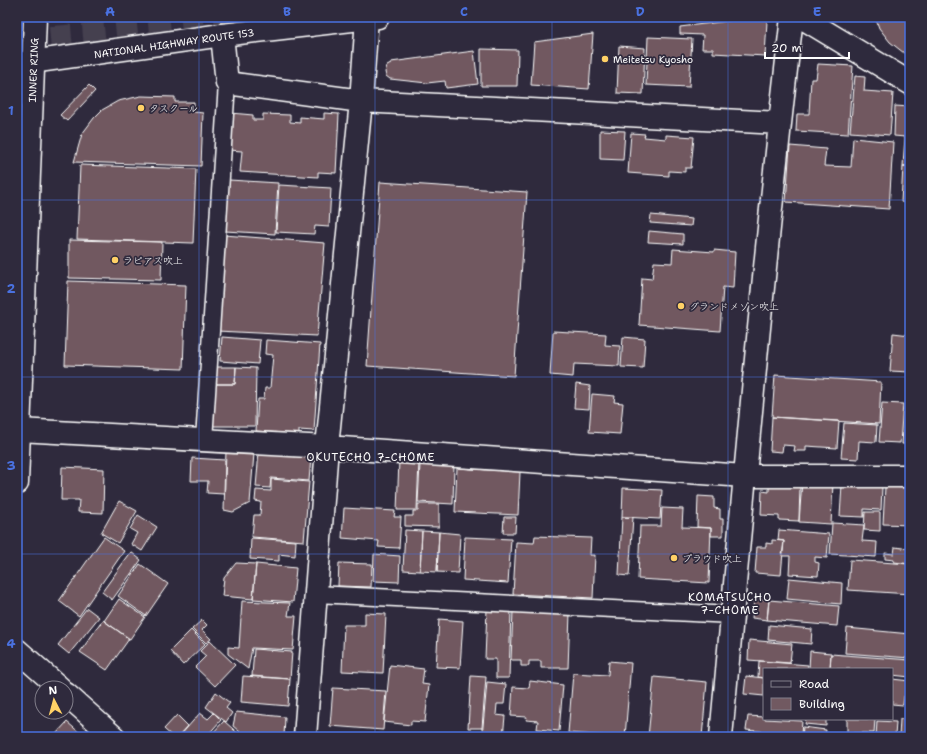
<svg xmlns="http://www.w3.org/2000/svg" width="927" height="754" font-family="'Shantell Sans','Klee One',sans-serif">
<rect width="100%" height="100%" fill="#2f2a3d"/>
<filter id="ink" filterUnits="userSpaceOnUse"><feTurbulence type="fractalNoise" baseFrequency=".025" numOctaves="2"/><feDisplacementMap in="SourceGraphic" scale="8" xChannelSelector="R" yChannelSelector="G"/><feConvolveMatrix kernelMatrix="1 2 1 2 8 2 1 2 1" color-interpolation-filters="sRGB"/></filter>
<g filter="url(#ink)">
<path fill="#715961" stroke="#fff" d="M760 17 767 21 765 56 713 53V49H702L703 35 680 34V27Z
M875 17H910V56L904 53 890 42 879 28Z
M593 34 589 89 531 85 534 42Z
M648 37 692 39 689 87 646 85Z
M619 46 645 48 643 94 617 93Z
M481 49 518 50 517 86H481Z
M474 51 478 84 446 88 445 81 427 83 390 79 386 76 385 72 387 66 391 64V62Z
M818 64 853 66 848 134 796 131 797 114H809L811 79H816Z
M855 76 865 77 864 91 893 93 890 135 850 132Z
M89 85 95 91 67 121 60 115Z
M141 96 175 97V102H194V112L203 113 201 166 74 162 82 134 94 118 102 110 118 101Z
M895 106 910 107V166H903L905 137 894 136Z
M231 113 253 115V120H263V114L290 115V122L300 123V117L324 119V113L339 114 336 173 318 172V177L240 172 242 151 229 150Z
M600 130 625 131 623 160 600 159Z
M631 133 645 134 644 137 666 139V135L694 137 691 168H685V172L669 171V176L628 173Z
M853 138 893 142 889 209 786 202 790 146 826 149 824 166 851 167Z
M80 165 196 169 193 243 77 239Z
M903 166H910V203L901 202Z
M229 180 278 183 275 234 225 231Z
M380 182 527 192 514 376 367 366Z
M279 185 331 188 329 227 315 226 314 234 276 232Z
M651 215 692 219 691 226 650 223Z
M649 231 683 234V244L648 242Z
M224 235 325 243 317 336 217 331Z
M69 240 162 242 161 280 69 278Z
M673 249 714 252V250L735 252 733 288 723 287 720 331 639 325 642 278 652 279 654 262 672 263Z
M68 281 186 285 183 369 65 365Z
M553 331 606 334 605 345 620 346 619 366 574 364 573 377 550 375Z
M893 333 910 335V372L890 371Z
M222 337 260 340 258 364 220 361Z
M623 337 645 339 643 368 621 367Z
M266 340 320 344 314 431 299 430V434L256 431 258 399H264L265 388H270L273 355 265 354Z
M214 367H236L235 384H213Z
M236 367 256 368 255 426H212L213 384H235Z
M775 375 881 382 879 424 772 417Z
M576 384 590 386 589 409 574 408Z
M592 394 615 396 614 402 623 403 620 434 589 432Z
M882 403 903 404 900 443 879 442Z
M905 404 910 405V444H902Z
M772 417 839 421 837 448 806 446V451H794L795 446 783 445 782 452 770 451Z
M844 423 877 425 876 442 859 441 858 459 841 458Z
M226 451 254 453 250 503 233 512 224 510Z
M259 452 311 457 309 481 271 478 270 488 256 487Z
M192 458 225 460 224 494 207 493 208 481H191Z
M399 460 419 461 417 510H397Z
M420 464 454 465 453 504 418 502Z
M62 467 104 469 103 513 78 512 79 500H61Z
M457 468 520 472 518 515 455 512Z
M271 479 309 482 304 541 252 537 254 515H260L261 502 255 501 256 490 271 491Z
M802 481 833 483 831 524 799 522Z
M769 485 800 486 799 521 779 520V516L761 515 762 491 769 492Z
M842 485 882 487 881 510 864 509V517L840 516Z
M885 487 910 488V525L883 524Z
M623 488 662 490 660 519 622 517Z
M698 496 714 497V508L720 509V519H723V536H711V528L697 527Z
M119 501 137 511 118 543 101 533Z
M418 504H439V527L405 526V516H413V511H418Z
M344 508 395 511 394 517H401L399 548 378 547 379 541 342 538Z
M662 508 683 509 682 527 711 528 709 583 638 579 640 526H661Z
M865 512H880V531L864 530Z
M138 515 157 527 142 551 131 544 137 533 130 529Z
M504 517H516L515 533H503Z
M622 517H633L629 576 619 575Z
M832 523 864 525 862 541 877 542 876 557 830 554Z
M405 530 422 531 420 571 403 570Z
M779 530 829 534 827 558 815 557V562L819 563 818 576 789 574 790 556H782L784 541 778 540Z
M422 531 439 532 437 572 420 571Z
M439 532 460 534 458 573 437 572Z
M535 536 591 538 590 555H595L593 598 513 594 516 542 534 543Z
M104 537 124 551 79 616 59 601Z
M465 537 511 539 508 583 463 580Z
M251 538 296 541 295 556 279 554V561L250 559Z
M772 540 784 541 781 575 755 573 757 547H766V543L772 544Z
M895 547 910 549V564L894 562V560L885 559V553L894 554Z
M131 552 141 560 112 600 102 592Z
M374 554 400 556 399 582 373 581Z
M850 560 910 564V594L848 590Z
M236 563 256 564 253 599 222 596 224 578Z
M339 563 372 564 371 587 338 586Z
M140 564 168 584 146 616 118 596Z
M256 564 296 568 293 602 253 599Z
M789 578 842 583 841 604 787 599Z
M754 598 769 600 767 620 752 618Z
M119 599 145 617 130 639 104 621Z
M769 600 839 606 837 626 767 620Z
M242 601 290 603 288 616H296L293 650 252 648 248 669 228 654V647L239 648Z
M87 608 99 617 69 654 58 645Z
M487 609H511L509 678H496V659H485Z
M513 611 570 613 568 668H541V661H529V666H521V660H511Z
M365 613 386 614 383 673 342 671 344 625H365Z
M439 619 463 621 460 668 436 667Z
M103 620 129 639 107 670 80 652Z
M202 620 207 625 202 630 211 639 206 643 192 629Z
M769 625 812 629 811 644 768 640Z
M847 628 910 634V658L845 653Z
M191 630 205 644 183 665 170 651Z
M749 640 792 644 790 663 748 660Z
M210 641 235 665 215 686 195 667 206 656 200 651Z
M254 649 292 652 290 679 252 676Z
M810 651 831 653 830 669H809Z
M831 654 910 660V677L892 675V669H830Z
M609 661 631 663 625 737 568 733 573 673 608 675Z
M759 661 808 665 807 669H764V678L758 677Z
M390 665 424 669 422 684 429 685 425 722 411 721V725L384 722Z
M243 676 290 679 288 706 241 702Z
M471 676 486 677 482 728H468Z
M746 676 764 678V696L744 694Z
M654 677 707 682 702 737H648Z
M892 679 910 681V697L904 696 903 705 892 704Z
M530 681 563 685 559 731 537 729 538 721 526 720 527 717 511 716 513 687 529 688Z
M487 682 506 684 504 704H497L496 715 505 716 503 737H482Z
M333 688 386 691 383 730 330 726Z
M216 692 230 703 226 708 232 713 226 722 206 707Z
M236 712 285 717 284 737H246L233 726Z
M200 713 208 719 214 713 221 720 206 737H179Z
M177 715 188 726 178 737H173L164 729Z
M748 716 764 717V719L802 721 801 735 746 730Z
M806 719H826V726L805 724Z
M847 719H875L874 733H847Z
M900 719 910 720V737H899Z
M224 721 242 737H209Z
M877 721 896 722 895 737H876Z
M67 722 81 734 78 737H58L55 735Z
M803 727 826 730 825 737H802Z
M751 733 793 737H751Z
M850 734H864V737H850Z"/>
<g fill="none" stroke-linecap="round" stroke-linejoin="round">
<path stroke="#443f50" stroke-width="22" stroke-dasharray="22 11" stroke-linecap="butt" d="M17 40 100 33 238 17"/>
<g stroke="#fff" stroke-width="19">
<path id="service" d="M204 440 227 83
M316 594 732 615"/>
</g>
<g stroke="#fff" stroke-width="25">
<path id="minor" d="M801 17 910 83
M222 35 227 83 361 101 780 123
M19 430 327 447 745 476H910
M305 737 327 447 361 101 367 18
M721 737C743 497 764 257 792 17"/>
</g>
<g stroke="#fff" stroke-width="25">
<path id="primary" d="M17 483 35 17
M17 650 60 688
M66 694 114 737"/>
</g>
<g stroke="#fff" stroke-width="25">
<path id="trunk" d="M17 64 222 35 378 17"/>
</g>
<g stroke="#fff" stroke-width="25">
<path id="motorway" d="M310 25 327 17"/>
</g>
<use href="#service" stroke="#2f2a3d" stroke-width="16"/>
<use href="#minor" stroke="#2f2a3d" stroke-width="22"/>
<use href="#primary" stroke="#2f2a3d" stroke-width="22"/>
<use href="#trunk" stroke="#2f2a3d" stroke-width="22"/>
<use href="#motorway" stroke="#2f2a3d" stroke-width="22"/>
</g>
</g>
<path fill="none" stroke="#4a71e0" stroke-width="1" stroke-opacity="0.55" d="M199 17V737M375 17V737M552 17V737M728 17V737M17 200H910M17 377H910M17 554H910"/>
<g fill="#ffd166" stroke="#2f2a3d" stroke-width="1.5">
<circle cx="605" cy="59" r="4"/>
<circle cx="141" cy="108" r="4"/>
<circle cx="115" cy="260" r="4"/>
<circle cx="681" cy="306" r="4"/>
<circle cx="674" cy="558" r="4"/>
</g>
<g text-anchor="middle" stroke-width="3.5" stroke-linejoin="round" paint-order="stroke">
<g font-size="10" fill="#fff" stroke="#2f2a3d">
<text transform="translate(174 43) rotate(-8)" y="4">NATIONAL HIGHWAY ROUTE 153</text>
<text transform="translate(33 70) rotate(-88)" y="4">INNER RING</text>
</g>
<g font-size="10" fill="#fff" stroke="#2f2a3d" text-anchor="start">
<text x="613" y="63">Meitetsu Kyosho</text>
<text x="149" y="112">タスクール</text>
<text x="123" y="264">ラピアス吹上</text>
<text x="689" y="310">グランドメゾン吹上</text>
<text x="682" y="562">プラウド吹上</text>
</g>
<g font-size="11" letter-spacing="1" fill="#fff" stroke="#2f2a3d">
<text x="371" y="461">OKUTECHO 7-CHOME</text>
<text x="730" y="601">KOMATSUCHO<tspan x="730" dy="13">7-CHOME</tspan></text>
</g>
</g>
<rect width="927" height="754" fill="none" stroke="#2f2a3d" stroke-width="44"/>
<rect x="763" y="668" width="130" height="52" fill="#2f2a3d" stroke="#827f8b"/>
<rect x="771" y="681" width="20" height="6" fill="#2f2a3d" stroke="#827f8b"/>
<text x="799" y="688" font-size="12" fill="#ffffff">Road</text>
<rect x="771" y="698" width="20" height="12" fill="#715961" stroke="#827f8b"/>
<text x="799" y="708" font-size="12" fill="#ffffff">Building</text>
<g transform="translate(54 700) rotate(354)"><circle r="19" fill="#2f2a3d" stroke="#827f8b"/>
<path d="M0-3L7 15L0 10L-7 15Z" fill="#ffd166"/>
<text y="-6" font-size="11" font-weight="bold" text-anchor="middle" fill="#ffffff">N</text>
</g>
<path d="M765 52v6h84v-6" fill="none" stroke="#ffffff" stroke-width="2"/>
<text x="771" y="52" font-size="12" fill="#ffffff" stroke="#2f2a3d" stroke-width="3" paint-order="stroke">20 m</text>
<rect x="22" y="22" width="883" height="710" fill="none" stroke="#4a71e0" stroke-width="1.5"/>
<g font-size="13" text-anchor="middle" font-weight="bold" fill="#4a71e0">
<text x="110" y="16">A</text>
<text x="287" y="16">B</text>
<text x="464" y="16">C</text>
<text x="640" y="16">D</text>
<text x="817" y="16">E</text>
<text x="11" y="115">1</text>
<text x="11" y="293">2</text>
<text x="11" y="470">3</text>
<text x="11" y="648">4</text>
</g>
</svg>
